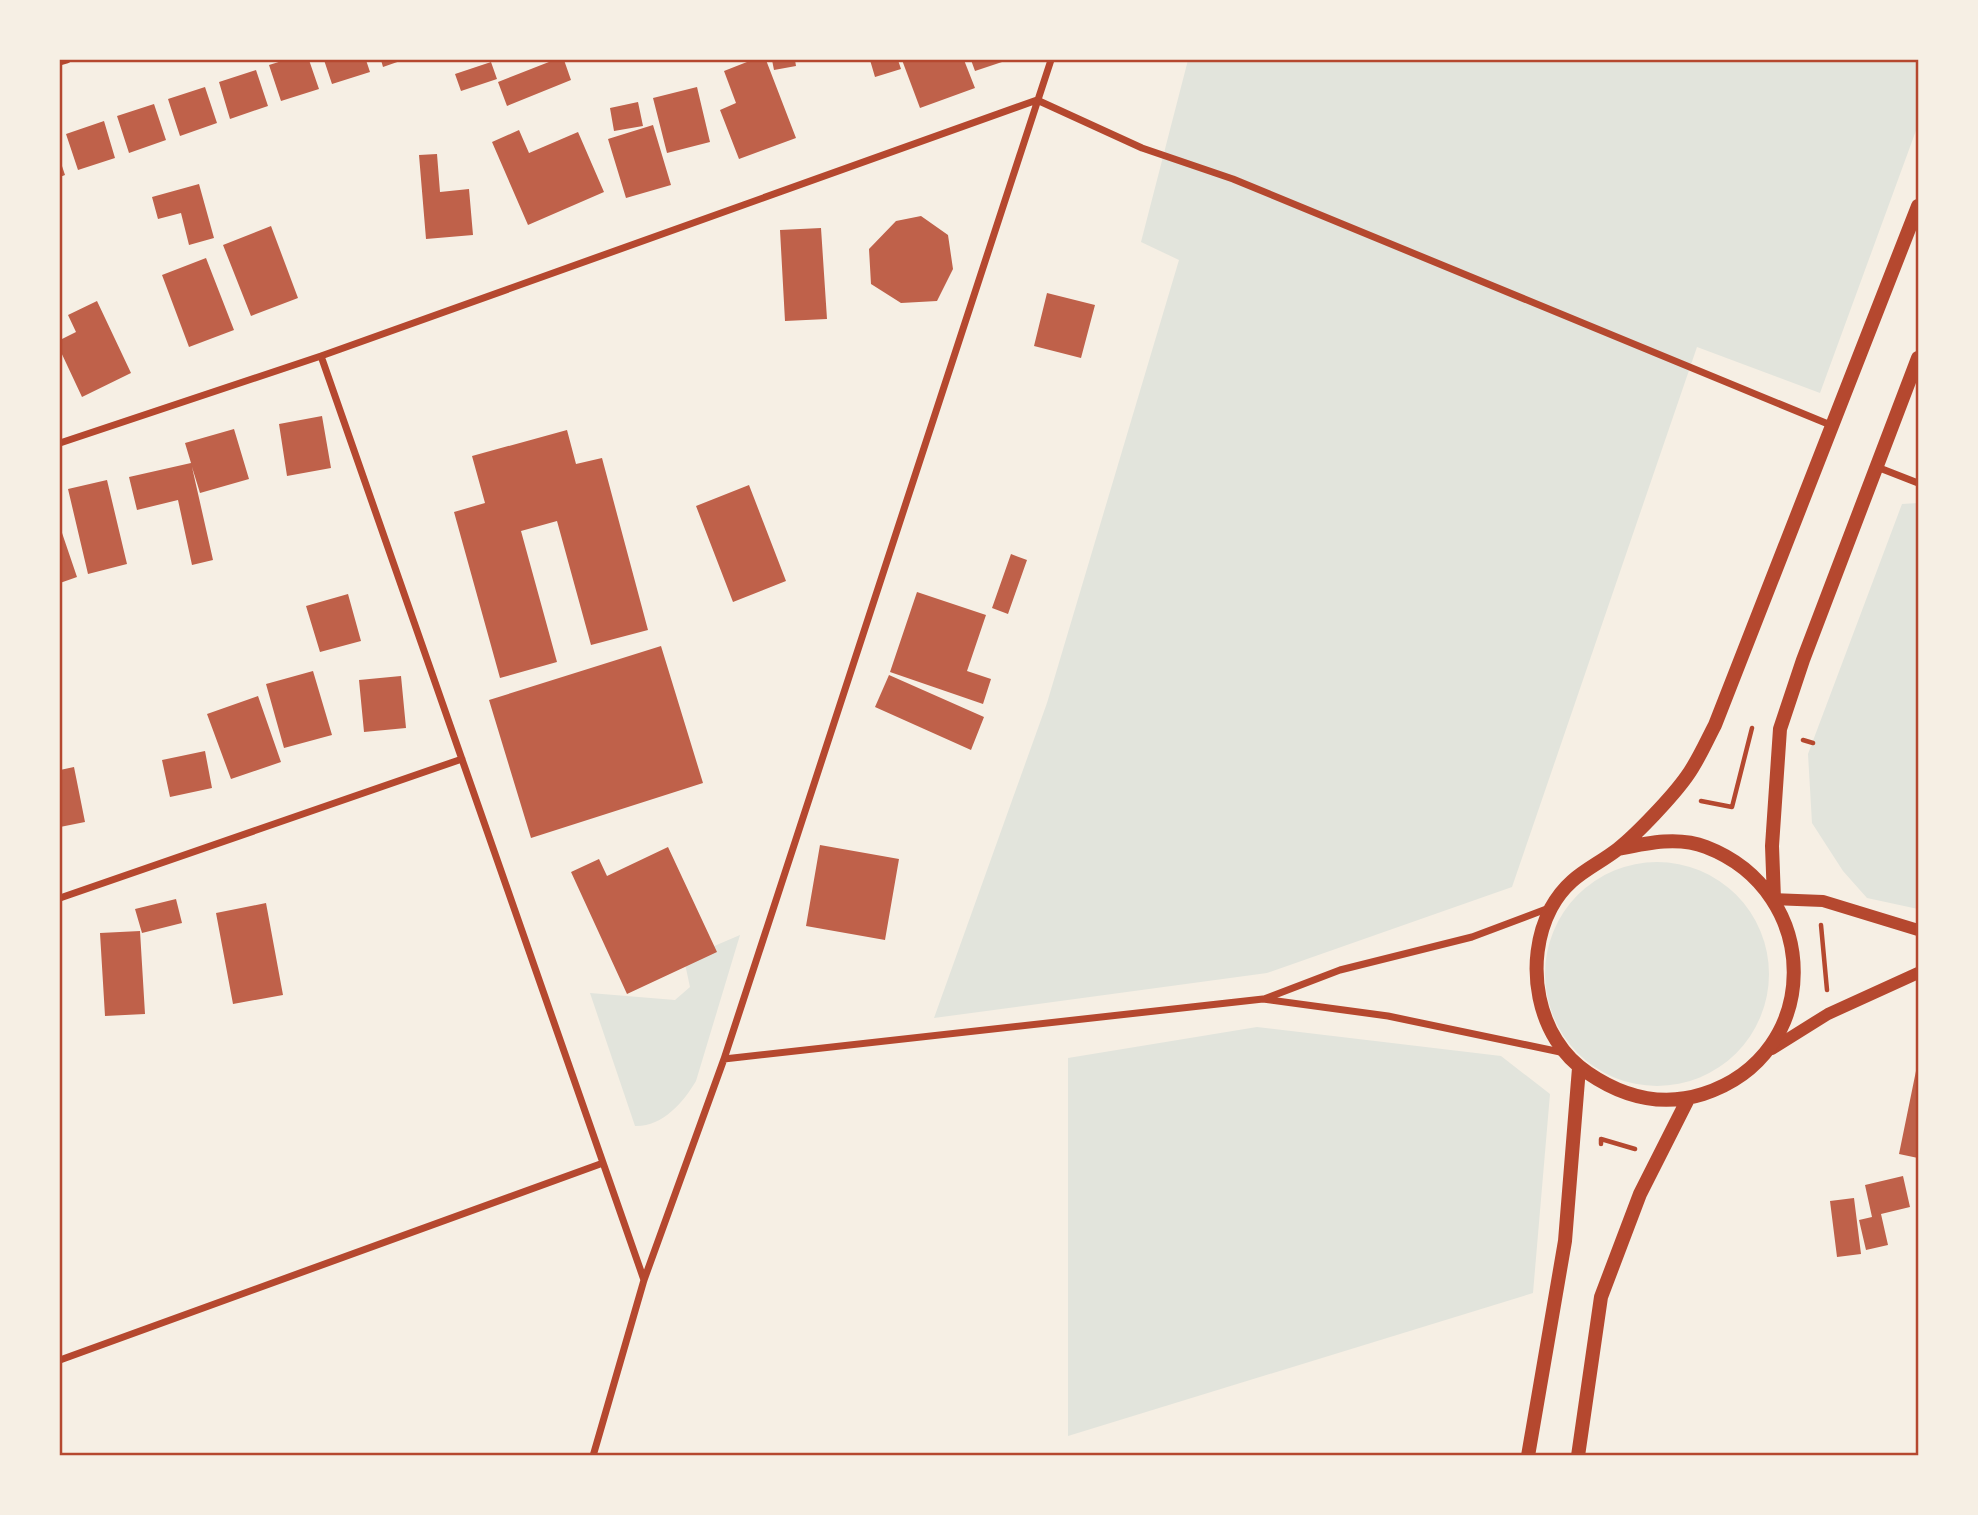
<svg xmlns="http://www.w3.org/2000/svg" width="1978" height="1515" font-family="Karla,sans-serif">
<rect width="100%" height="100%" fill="#f6efe4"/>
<path fill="#e2e4dc" d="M1188 60H1918V125L1820 393 1697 347 1512 887 1267 973 934 1018 1047 703 1179 260 1141 242Z
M1918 503V909L1867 898 1843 871 1812 823 1808 754 1902 504Z
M1545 974a112 112 0 1 1 224 0a112 112 0 1 1-224 0Z
M740 935 696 1081C683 1103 662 1127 635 1126L590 993 675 1000 690 987 684 959Z
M1257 1027 1501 1056 1550 1094 1533 1293 1068 1436V1058Z"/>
<path fill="#bf614a" d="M285 60H309L319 89 281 101 269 65Z
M324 60H366L370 72 332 84Z
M381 60H403L383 67Z
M554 60H564L571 80 507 106 498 82Z
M752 60H766L796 138 739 159 720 110 736 103 724 71Z
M772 60H795L796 66 774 70Z
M870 60H898L901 69 875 77Z
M902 60H964L975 88 920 108Z
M971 60H1008L975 71Z
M491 62 497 79 461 91 455 74Z
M256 70 268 106 230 119 219 82Z
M205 87 217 123 180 136 168 99Z
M697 87 710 142 667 153 653 98Z
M638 102 643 126 614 131 610 108Z
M154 104 166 140 129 153 117 116Z
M104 121 115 158 78 170 66 134Z
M653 125 671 185 626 198 608 139Z
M519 130 529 153 578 132 604 192 528 225 492 142Z
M437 154 440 192 469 189 473 235 426 239 419 155Z
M60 160 65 175 60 177Z
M199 184 214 238 189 245 181 213 158 219 152 197Z
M921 216 948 235 953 269 937 301 901 303 871 284 869 249 896 221Z
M271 226 298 298 251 316 223 245Z
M821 228 827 319 785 321 780 230Z
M206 258 234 330 189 347 162 275Z
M1047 293 1095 305 1081 358 1034 346Z
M97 301 131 373 82 397 60 350V340L76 332 68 315Z
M322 416 331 468 287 476 279 424Z
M234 429 249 479 200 493 192 467 213 560 192 565 178 500 137 510 129 477 191 463 185 443Z
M567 430 576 464 602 458 648 630 591 645 557 521 521 531 557 662 500 678 454 512 485 503 472 456Z
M107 480 127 564 88 574 68 489Z
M749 485 786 581 733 602 696 506Z
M60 527 77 577 60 583Z
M1011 554 1027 560 1008 614 992 608Z
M917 592 986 615 967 671 991 679 983 704 890 672Z
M348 594 361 641 320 652 306 606Z
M661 646 703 783 531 838 489 700Z
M313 671 332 735 284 748 266 684Z
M889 675 984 717 971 750 875 707Z
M401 676 406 728 364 732 359 680Z
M258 696 281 762 231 779 207 714Z
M205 751 212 788 170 797 162 760Z
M74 767 85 822 60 827V770Z
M820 845 899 859 885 940 806 926Z
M668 847 717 952 627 994 571 872 599 859 607 876Z
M176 899 182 923 142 933 135 909Z
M266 903 283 995 233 1004 216 913Z
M140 931 145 1014 105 1016 100 933Z
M1917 1066H1918V1158L1899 1154Z
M1903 1176 1910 1207 1881 1214 1888 1245 1866 1250 1859 1220 1872 1217 1865 1185Z
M1854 1198 1861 1254 1837 1257 1830 1201Z"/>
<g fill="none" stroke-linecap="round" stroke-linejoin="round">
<path stroke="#b5482f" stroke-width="4.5" d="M1803 740 1813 743
M1701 801 1732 807 1752 728
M1821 925 1827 990
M1601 1144V1139L1635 1149"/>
<path stroke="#b5482f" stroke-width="7" d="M60 62 67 60
M321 356 644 1280
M60 443 321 356 1037 100 1142 148 1233 179 1833 426
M1877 467 1918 483
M60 898 462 759
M1264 999 1340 970 1472 937 1549 908
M724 1059 1051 60
M60 1360 603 1163
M593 1456 644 1280 724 1059 1263 999 1388 1016 1565 1053"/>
<path stroke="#b5482f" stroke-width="12" d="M1774 899 1823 901 1918 930
M1772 1049 1828 1014 1918 973"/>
<path stroke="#b5482f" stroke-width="14" d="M1618 849C1647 843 1678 836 1706 847 1823 892 1824 1055 1703 1094 1662 1107 1623 1097 1588 1073 1536 1039 1523 961 1551 908 1569 875 1592 869 1618 849 1637 834 1673 796 1687 776 1698 761 1706 742 1715 725L1918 206
M1774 899 1772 846 1780 729 1803 660 1918 358
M1528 1456 1565 1241 1579 1068
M1578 1456 1601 1297 1640 1194 1688 1099"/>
</g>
<rect width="1978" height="1515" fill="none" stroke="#f6efe4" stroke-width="122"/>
<rect x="61" y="61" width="1856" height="1393" fill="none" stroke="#b5482f" stroke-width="2.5"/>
</svg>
